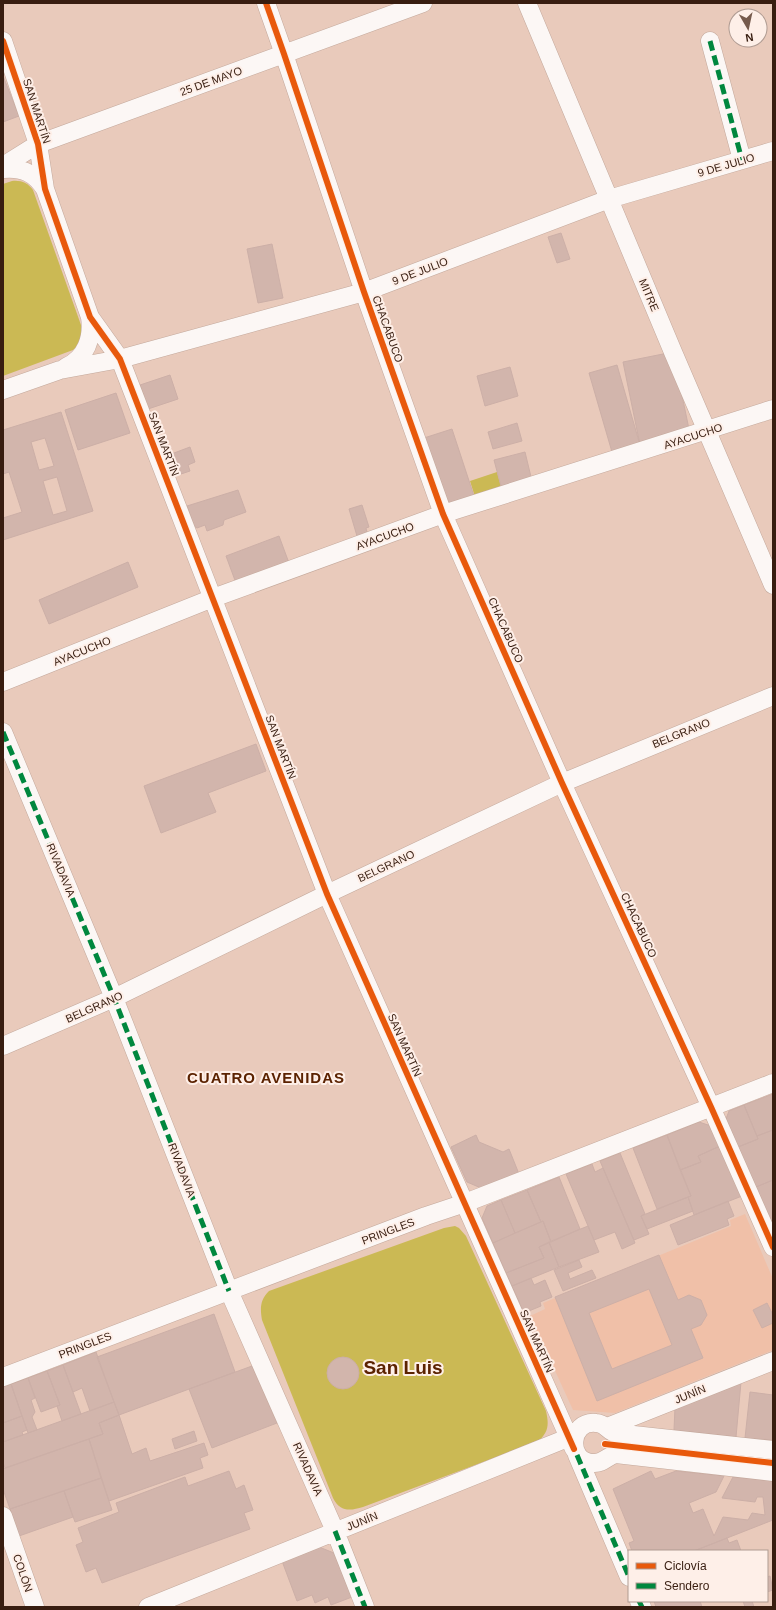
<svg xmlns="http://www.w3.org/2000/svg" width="776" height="1610" font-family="Helvetica,sans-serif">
<rect width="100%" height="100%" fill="#e9cabb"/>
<path fill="#f0c0a8" d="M745 1214 773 1279V1350L615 1413 573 1410 530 1316 545 1309 543 1303 731 1226 730 1220Z"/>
<path fill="#cbb954" d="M12 181C21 180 28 183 33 190L81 325C84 334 81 344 73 350L3 376V184Z
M497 472 502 490 475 497 470 481Z
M455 1226 459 1228 466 1236 546 1411C549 1424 549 1433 537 1442L363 1507C350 1511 340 1512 333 1498L262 1320C260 1308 260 1300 269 1291L444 1228Z"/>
<path fill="#d2b5ac" stroke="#ccafa7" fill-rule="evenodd" d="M3 76 19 116 3 122Z
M561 233 570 259 557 263 548 237Z
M272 244 283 298 258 303 247 249Z
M673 352 690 434 640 445 623 362Z
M617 365 640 445 612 452 589 373Z
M510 367 518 396 485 406 477 376Z
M170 375 178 399 148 409 140 385Z
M116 393 130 433 78 450 65 410Z
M61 412 93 511 3 540V518L22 512 9 472 3 474V430ZM45 438 54 466 39 470 31 442ZM57 477 67 511 53 515 43 481Z
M517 423 522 441 493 449 488 432Z
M452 429 474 496 446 505 424 438Z
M190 447 195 462 188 465 190 471 181 474 176 461 168 463 166 456Z
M525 452 532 481 502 490 494 460Z
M238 490 246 512 224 520 223 525 207 531 205 525 197 528 194 526 187 506Z
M362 505 369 527 366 528 367 533 357 536 349 509Z
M279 536 289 563 236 583 226 556Z
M128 562 138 587 49 624 39 600Z
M256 744 266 771 208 793 216 812 161 833 144 786Z
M773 1094V1130L757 1136 744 1105Z
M744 1105 758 1139 738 1147 726 1119 729 1111Z
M699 1122 711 1126 720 1146 698 1156 701 1162 680 1170 667 1135Z
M773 1130V1180L756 1187 738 1147 758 1139 757 1136Z
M476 1135 479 1142 503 1152 509 1149 519 1174 481 1188 467 1182 451 1147Z
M667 1135 691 1196 657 1209 633 1148Z
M720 1146 742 1196 694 1215 688 1197 691 1196 680 1170 701 1162 698 1156Z
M620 1153 645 1214 641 1216 649 1234 634 1240 600 1161Z
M592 1164 595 1172 603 1168 635 1243 622 1249 615 1232 594 1240 566 1174Z
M559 1177 580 1229 551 1242 543 1221 541 1222 527 1190Z
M773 1180V1227L756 1187Z
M527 1190 541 1222 515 1233 501 1200Z
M688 1197 693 1211 647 1229 641 1216Z
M501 1200 515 1233 493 1243 482 1218 487 1206Z
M728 1201 734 1216 727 1219 729 1225 678 1245 670 1225Z
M543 1221 551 1242 539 1247 544 1258 506 1273 493 1243Z
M588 1226 599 1252 559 1267 549 1242Z
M549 1242 559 1267 512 1286 506 1273 544 1258 539 1247Z
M659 1255 678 1300 689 1295 701 1300 707 1315 701 1325 691 1329 703 1358 597 1401 555 1297ZM649 1289 672 1345 612 1369 589 1313Z
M579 1260 582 1267 568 1273 570 1279 592 1270 596 1278 563 1291 554 1270Z
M531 1278 534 1285 545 1280 552 1297 540 1302 541 1306 524 1313 512 1286Z
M767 1303 773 1315V1323L762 1328 753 1310Z
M214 1314 235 1372 119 1415 97 1357Z
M96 1352 114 1402 90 1411 82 1388 73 1392 63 1365Z
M327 1373a16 16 0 1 1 32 0a16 16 0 1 1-32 0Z
M63 1365 81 1414 62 1421 57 1406 60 1405 47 1371Z
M252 1366 277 1423 212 1448 189 1389Z
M47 1371 60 1405 41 1412 28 1378Z
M28 1378 35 1398 31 1400 35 1412 32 1417 37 1430 28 1433 11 1384Z
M741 1382 736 1437 674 1430 675 1407Z
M11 1384 22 1416 3 1423V1387Z
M750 1392 773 1395V1440L745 1438Z
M114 1402 119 1415 99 1423 103 1434 5 1468 3 1462V1442Z
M119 1415 132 1454 146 1448 150 1461 204 1443 208 1455 200 1458 203 1468 109 1501 89 1439 103 1434 99 1423Z
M22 1416 27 1430 22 1432 23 1435 3 1442V1423Z
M194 1431 197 1441 175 1449 172 1439Z
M89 1439 101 1478 10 1509 3 1489V1469Z
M229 1471 236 1489 244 1485 253 1510 244 1513 250 1529 102 1583 96 1568 86 1572 76 1545 83 1542 78 1528 119 1512 116 1503 185 1477 188 1486Z
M651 1471 655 1479 676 1471 724 1476 716 1492 689 1503 693 1513 703 1509 714 1536 723 1517 748 1520 752 1513 765 1515 763 1497H757L755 1502 722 1498 733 1477 773 1481V1520L694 1551H632L629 1543 634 1541 613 1489Z
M101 1478 112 1510 75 1522 64 1491Z
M64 1491 73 1517 19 1536 10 1509Z
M727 1538 729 1543 737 1540 741 1551H694Z
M319 1547 334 1553 352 1597 331 1605 328 1597 315 1603 312 1595 297 1601 282 1561Z
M770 1576 773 1590 767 1592V1577Z
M654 1601H700L702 1607H656Z
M743 1601H752L754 1607H745Z"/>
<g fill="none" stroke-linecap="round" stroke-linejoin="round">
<g stroke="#c3a89b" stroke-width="19">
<path id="minor" d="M266 3 284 54 364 292 443 514 562 783 711 1107 773 1247
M527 3 673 352 773 585
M3 41 38 144 45 189 90 317 120 359 327 894 574 1449
M710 41 742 160
M3 166 38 144 423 3
M3 169C22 167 35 173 45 189
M66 367C86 358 93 338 90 317
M3 390 60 370 120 359 364 292 609 199 773 151
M3 682 213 598 443 514 773 409
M3 732 114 998 229 1291 335 1531 365 1607
M3 1046 114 998 327 894 562 783 773 696
M3 1377 426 1216 465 1203 773 1083
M607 1427 773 1361
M773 1450 615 1433C608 1431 605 1423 596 1423 569 1420 566 1462 593 1463 603 1464 607 1456 616 1454L773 1472
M577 1455 629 1577
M3 1516 35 1607
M639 1601 642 1607
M148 1607 575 1435"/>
</g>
<use href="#minor" stroke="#fcf7f5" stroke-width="18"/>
<path stroke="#00873e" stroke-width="5" stroke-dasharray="10 5" stroke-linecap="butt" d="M710 41 742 160
M3 732 114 998 229 1291
M577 1455 629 1577
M335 1531 365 1607
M639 1601 642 1607"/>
<g stroke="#feefe8" stroke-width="8">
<path id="cycleway" d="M266 3 284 54 364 292 443 514 562 783 711 1107 773 1247
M3 41 38 144 45 189 90 317 120 359 327 894 574 1449
M605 1444 773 1463"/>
</g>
<use href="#cycleway" stroke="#e8590c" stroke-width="6"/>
</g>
<g text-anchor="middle" stroke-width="4" stroke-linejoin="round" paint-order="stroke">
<g font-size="11" fill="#381d10" stroke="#feefe8">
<text transform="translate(211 81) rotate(-20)" y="4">25 DE MAYO</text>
<text transform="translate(37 111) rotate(72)" y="4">SAN MARTÍN</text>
<text transform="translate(726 165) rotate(-16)" y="4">9 DE JULIO</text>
<text transform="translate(420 271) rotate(-21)" y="4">9 DE JULIO</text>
<text transform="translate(649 295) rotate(67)" y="4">MITRE</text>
<text transform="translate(388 329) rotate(70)" y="4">CHACABUCO</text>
<text transform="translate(693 436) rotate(-18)" y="4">AYACUCHO</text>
<text transform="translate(164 444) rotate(69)" y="4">SAN MARTÍN</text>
<text transform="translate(385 536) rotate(-20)" y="4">AYACUCHO</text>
<text transform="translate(506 630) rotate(66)" y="4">CHACABUCO</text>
<text transform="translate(82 651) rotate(-22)" y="4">AYACUCHO</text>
<text transform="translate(681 733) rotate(-22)" y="4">BELGRANO</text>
<text transform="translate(281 747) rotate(69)" y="4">SAN MARTÍN</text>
<text transform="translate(386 866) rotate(-25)" y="4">BELGRANO</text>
<text transform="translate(61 870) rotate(67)" y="4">RIVADAVIA</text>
<text transform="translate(639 925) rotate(65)" y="4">CHACABUCO</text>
<text transform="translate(94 1007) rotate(-24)" y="4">BELGRANO</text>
<text transform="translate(405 1045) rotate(66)" y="4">SAN MARTÍN</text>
<text transform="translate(182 1170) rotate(69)" y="4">RIVADAVIA</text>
<text transform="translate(388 1231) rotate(-21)" y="4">PRINGLES</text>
<text transform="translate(537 1341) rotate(66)" y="4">SAN MARTÍN</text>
<text transform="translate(85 1345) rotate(-21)" y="4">PRINGLES</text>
<text transform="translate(690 1394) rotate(-22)" y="4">JUNÍN</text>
<text transform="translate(308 1469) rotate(66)" y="4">RIVADAVIA</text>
<text transform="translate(362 1521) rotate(-22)" y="4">JUNÍN</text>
<text transform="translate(23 1573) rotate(71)" y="4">COLÓN</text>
</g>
<g font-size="15" font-weight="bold" letter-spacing="1" fill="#5b2200" stroke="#feefe8">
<text x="266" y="1083">CUATRO AVENIDAS</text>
</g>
<g font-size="19" font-weight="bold" fill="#5b2200" stroke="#feefe8">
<text x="403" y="1374">San Luis</text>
</g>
</g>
<rect width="776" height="1610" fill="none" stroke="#381d10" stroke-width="8"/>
<rect x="628" y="1550" width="140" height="52" fill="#feefe8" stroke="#af9b92"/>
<rect x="636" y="1563" width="20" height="6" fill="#e8590c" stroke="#af9b92"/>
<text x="664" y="1570" font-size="12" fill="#381d10">Ciclovía</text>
<rect x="636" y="1583" width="20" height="6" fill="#00873e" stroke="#af9b92"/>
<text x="664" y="1590" font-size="12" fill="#381d10">Sendero</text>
<g transform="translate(748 28) rotate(171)"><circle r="19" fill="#feefe8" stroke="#af9b92"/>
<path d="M0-3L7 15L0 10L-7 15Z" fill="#765a4c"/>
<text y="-6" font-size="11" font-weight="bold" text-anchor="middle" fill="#381d10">N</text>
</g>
</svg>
